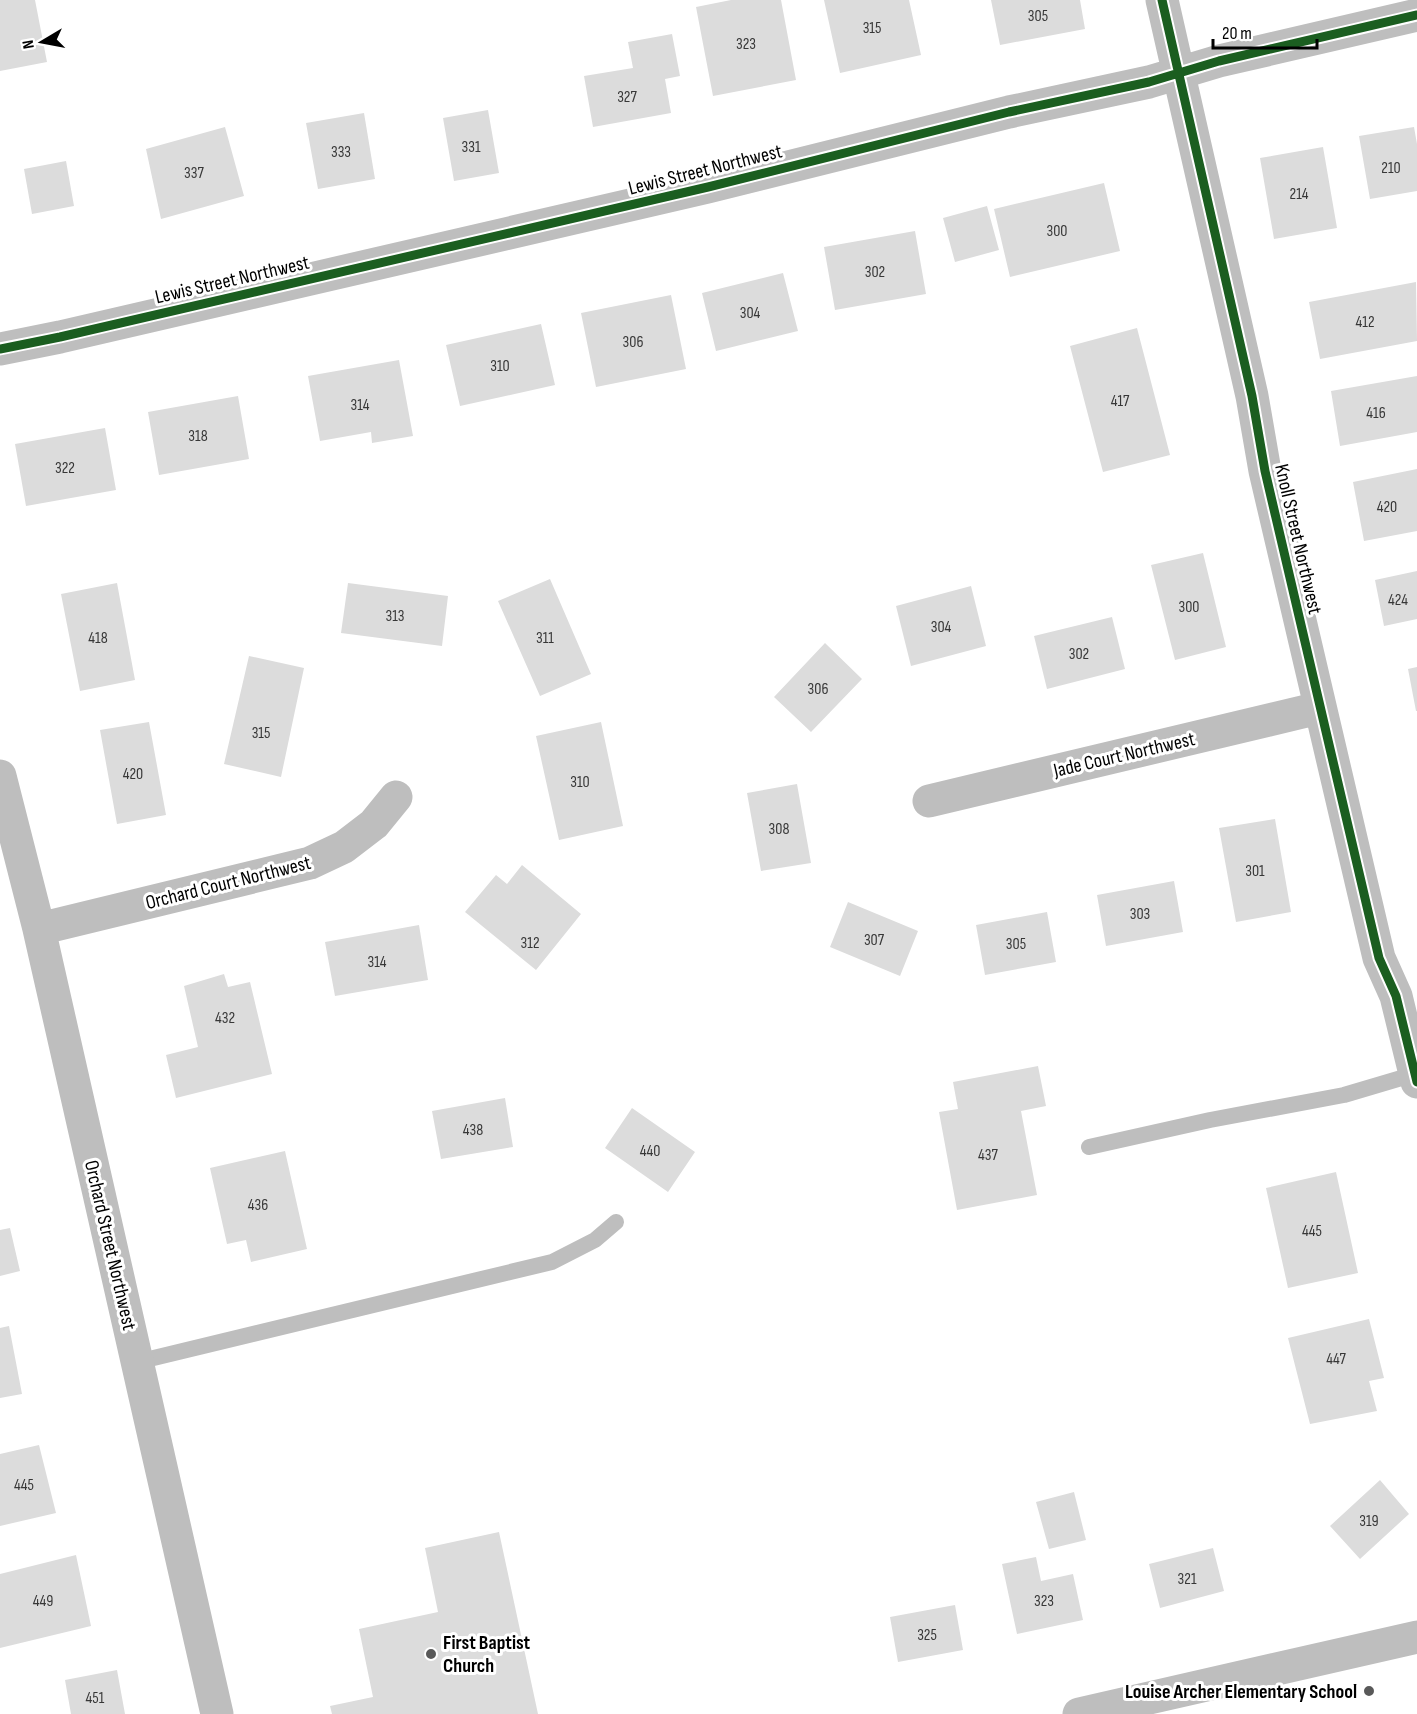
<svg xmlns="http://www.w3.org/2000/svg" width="1417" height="1714" font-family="'Sofia Sans Condensed',sans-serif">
<rect width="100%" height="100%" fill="#fff"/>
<path fill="#dcdcdc" d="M0 0H35L47 62 0 71Z
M731 0H781L796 80 713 96 696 7Z
M824 0H909L921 55 840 73Z
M991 0H1080L1085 29 1000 45Z
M672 34 680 76 665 79 671 113 593 127 584 76 633 68 628 42Z
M488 110 499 173 454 181 443 118Z
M364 113 375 179 318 189 306 123Z
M225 127 244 196 161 219 146 149Z
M1414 127 1417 144V191L1370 199 1359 136Z
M1323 147 1337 228 1274 239 1260 158Z
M66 161 74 206 32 214 24 169Z
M1104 183 1120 251 1010 277 994 209Z
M987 206 999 250 955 262 943 218Z
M915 231 926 294 835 310 824 247Z
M783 273 798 331 716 351 702 293Z
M1416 282 1417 341 1320 359 1309 302Z
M671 295 686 369 596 387 581 313Z
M541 324 555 385 460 406 446 345Z
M1137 328 1170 455 1103 472 1070 346Z
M399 360 413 436 372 443 371 432 320 441 308 376Z
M1417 376V432L1340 446 1331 391Z
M238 396 249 459 159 475 148 412Z
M105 428 116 490 26 506 15 444Z
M1417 469V531L1364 541 1353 482Z
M1203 553 1226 647 1175 660 1151 565Z
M1417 571V619L1384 626 1375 580Z
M550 579 591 674 540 696 498 601Z
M117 583 135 680 80 691 61 594Z
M348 583 448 596 442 646 341 633Z
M971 586 986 646 911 666 896 606Z
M1112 617 1125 669 1047 689 1034 636Z
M825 643 862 679 811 732 774 697Z
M249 656 304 668 281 777 224 764Z
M1417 667V711H1416L1408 669Z
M149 722 166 815 117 824 100 730Z
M601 722 623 826 559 840 536 736Z
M797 784 811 863 761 871 747 793Z
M1275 819 1291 912 1236 922 1219 828Z
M522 865 581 914 536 970 465 912 496 875 507 884Z
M1174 881 1183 932 1106 946 1097 895Z
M848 902 918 931 900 976 830 947Z
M1047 912 1056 962 985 975 976 925Z
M419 925 428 980 335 996 325 942Z
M224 974 228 987 250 982 272 1074 176 1098 166 1055 198 1047 184 986Z
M1038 1066 1046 1106 1021 1111 1037 1195 957 1210 939 1112 958 1109 953 1082Z
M505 1098 513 1147 441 1159 432 1111Z
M632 1108 695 1152 668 1192 605 1148Z
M285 1151 307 1249 251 1262 246 1240 227 1244 210 1168Z
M1336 1172 1358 1273 1288 1288 1266 1188Z
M10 1228 20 1271 0 1276V1230Z
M1369 1319 1384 1378 1369 1381 1377 1411 1310 1424 1288 1338Z
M9 1326 22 1394 0 1398V1328Z
M39 1445 56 1513 0 1526V1454Z
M1380 1480 1409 1514 1360 1559 1330 1526Z
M1074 1492 1086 1540 1049 1549 1036 1502Z
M499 1532 538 1714H332L330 1706 373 1697 359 1629 438 1612 425 1548Z
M1213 1548 1224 1591 1160 1608 1149 1564Z
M76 1555 91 1626 0 1648V1574Z
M1036 1557 1041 1581 1073 1574 1083 1620 1017 1634 1002 1564Z
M955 1605 963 1650 898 1662 890 1617Z
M117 1670 125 1714H71L65 1680Z"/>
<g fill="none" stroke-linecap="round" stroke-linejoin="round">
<path stroke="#bebebe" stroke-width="16" d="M1089 1147 1210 1120 1344 1095 1415 1074
M137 1362 552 1262 595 1240 616 1222"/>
<path stroke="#bebebe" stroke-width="33" d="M1162 0 1252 396 1265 471 1379 958 1396 996 1417 1082
M0 349 60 337 708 187 1009 112 1149 82 1219 61 1417 15
M0 776 39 929 217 1714
M929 801 1319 708
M39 929 310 863 344 847 374 824 396 797"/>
<path stroke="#bebebe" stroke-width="33" d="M1079 1714 1417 1637"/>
<g stroke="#fff" stroke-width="13">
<path id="cycleway" d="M1162 0 1252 396 1265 471 1379 958 1396 996 1417 1082
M0 349 60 337 708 187 1009 112 1149 82 1219 61 1417 15"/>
</g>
<use href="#cycleway" stroke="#1b5e20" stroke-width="9"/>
</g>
<g fill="#595959" stroke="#fff" stroke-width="2">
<circle cx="431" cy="1654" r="6"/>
<circle cx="1369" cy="1691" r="6"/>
</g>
<g text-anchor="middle" stroke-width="6" stroke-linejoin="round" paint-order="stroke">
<g font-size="16" fill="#373737">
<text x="1038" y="21">305</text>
<text x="872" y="33">315</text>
<text x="746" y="49">323</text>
<text x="627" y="102">327</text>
<text x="471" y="152">331</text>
<text x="341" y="157">333</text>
<text x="1391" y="173">210</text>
<text x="194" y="178">337</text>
<text x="1299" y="199">214</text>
<text x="1057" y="236">300</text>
<text x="875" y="277">302</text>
<text x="750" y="318">304</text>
<text x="1365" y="327">412</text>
<text x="633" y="347">306</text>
<text x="500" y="371">310</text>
<text x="1120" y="406">417</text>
<text x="360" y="410">314</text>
<text x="1376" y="418">416</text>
<text x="198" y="441">318</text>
<text x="65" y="473">322</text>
<text x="1387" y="512">420</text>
<text x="1398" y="605">424</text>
<text x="1189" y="612">300</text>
<text x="395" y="621">313</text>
<text x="941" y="632">304</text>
<text x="98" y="643">418</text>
<text x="545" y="643">311</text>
<text x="1079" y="659">302</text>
<text x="818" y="694">306</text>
<text x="261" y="738">315</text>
<text x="133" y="779">420</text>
<text x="580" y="787">310</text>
<text x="779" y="834">308</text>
<text x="1255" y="876">301</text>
<text x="1140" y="919">303</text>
<text x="874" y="945">307</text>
<text x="530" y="948">312</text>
<text x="1016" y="949">305</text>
<text x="377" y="967">314</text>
<text x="225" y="1023">432</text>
<text x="473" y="1135">438</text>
<text x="650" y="1156">440</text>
<text x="988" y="1160">437</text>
<text x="258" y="1210">436</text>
<text x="1312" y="1236">445</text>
<text x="1336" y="1364">447</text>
<text x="24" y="1490">445</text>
<text x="1369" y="1526">319</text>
<text x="1187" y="1584">321</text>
<text x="43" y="1606">449</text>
<text x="1044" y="1606">323</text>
<text x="927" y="1640">325</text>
<text x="95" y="1703">451</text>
</g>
<g font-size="20" fill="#000" stroke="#fff">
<text transform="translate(705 169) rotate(-14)" y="7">Lewis Street Northwest</text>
<text transform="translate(232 279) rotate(-13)" y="7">Lewis Street Northwest</text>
<text transform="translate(1299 539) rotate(77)" y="7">Knoll Street Northwest</text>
<text transform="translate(1124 754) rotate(-13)" y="7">Jade Court Northwest</text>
<text transform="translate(228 882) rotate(-14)" y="7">Orchard Court Northwest</text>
<text transform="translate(111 1245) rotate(77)" y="7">Orchard Street Northwest</text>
</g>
<g font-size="20" font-weight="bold" fill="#000" stroke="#fff" text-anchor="start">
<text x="443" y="1649">First Baptist<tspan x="443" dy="23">Church</tspan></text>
<text x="1357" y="1698" text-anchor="end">Louise Archer Elementary School</text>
</g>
</g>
<g transform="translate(42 42) rotate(260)" stroke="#ffffff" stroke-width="4.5" paint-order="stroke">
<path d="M0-4.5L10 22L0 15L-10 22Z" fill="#000000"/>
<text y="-9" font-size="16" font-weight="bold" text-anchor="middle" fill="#000000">N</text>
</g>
<path d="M1213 39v9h104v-9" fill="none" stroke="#000000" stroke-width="3"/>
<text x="1222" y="39" font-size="18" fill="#000000" stroke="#ffffff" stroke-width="4.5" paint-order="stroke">20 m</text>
</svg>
